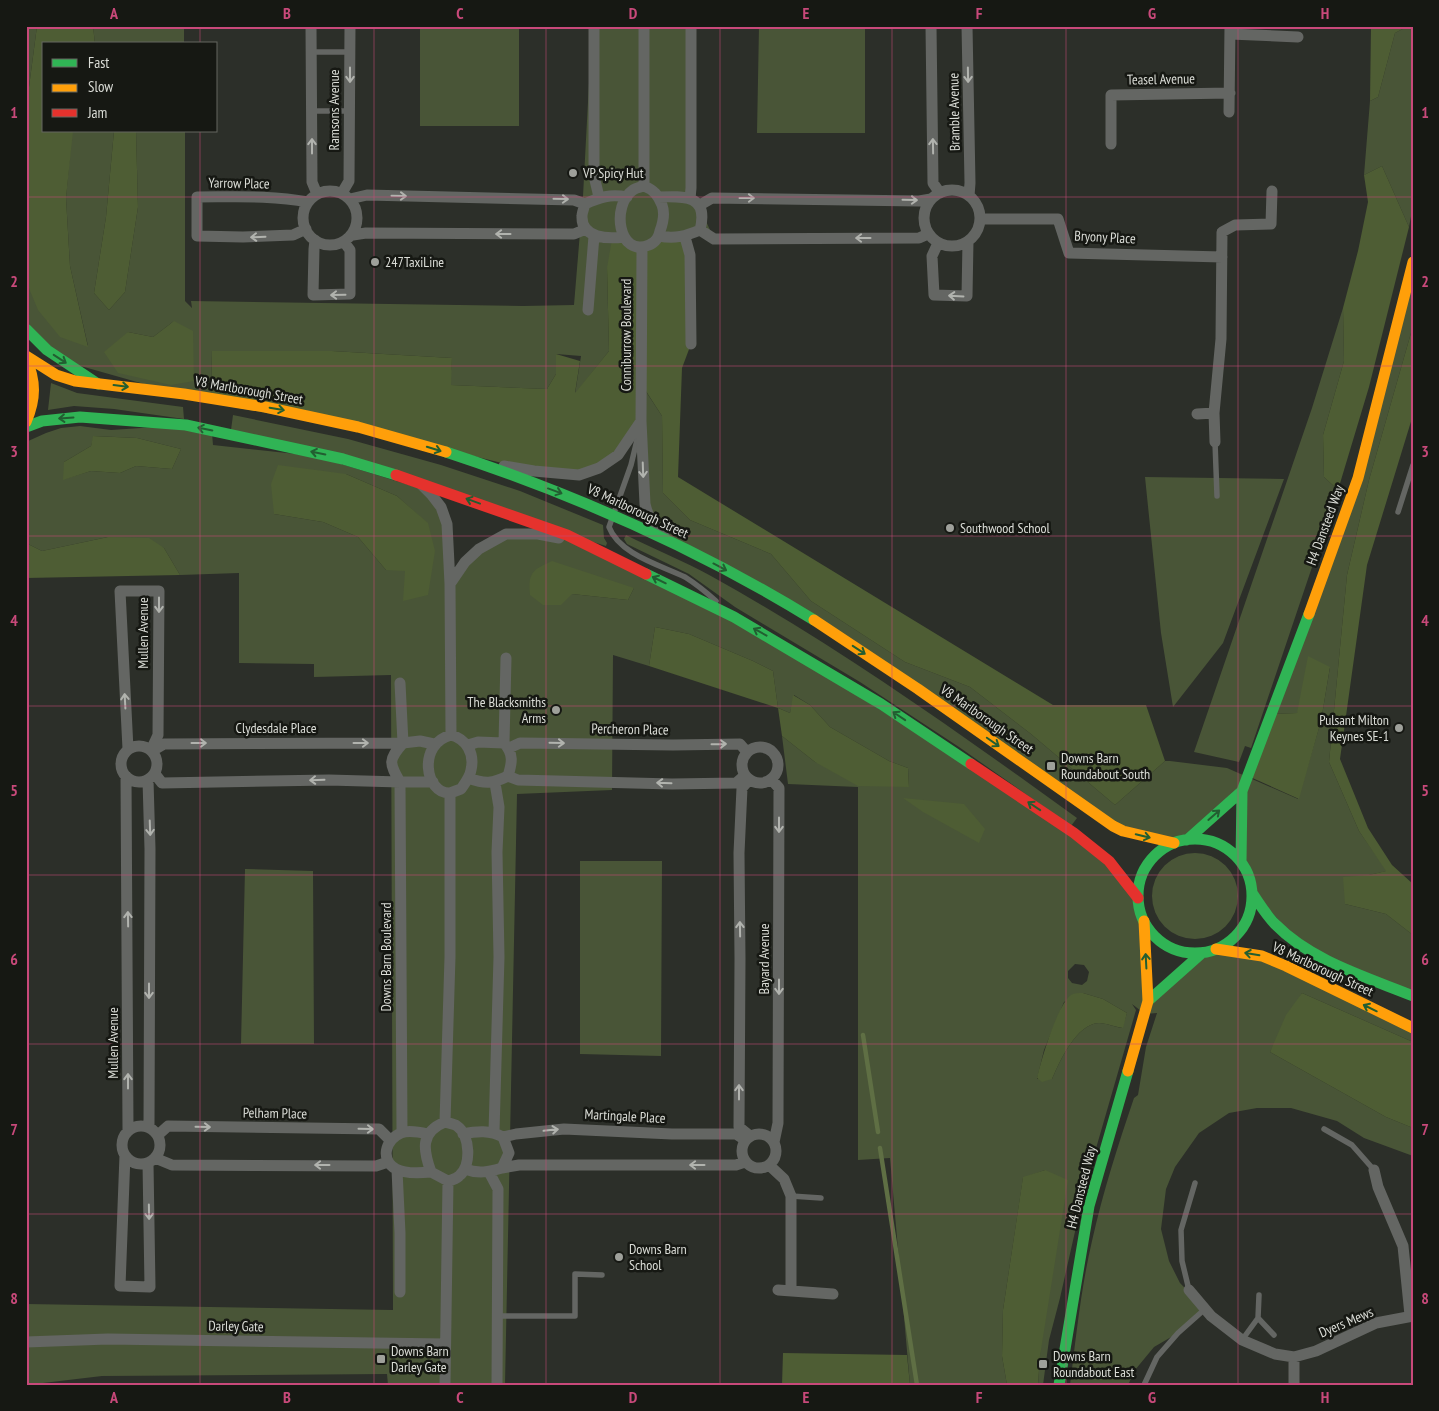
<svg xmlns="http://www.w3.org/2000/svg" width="1439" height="1411" font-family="'PT Sans Narrow',sans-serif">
<rect width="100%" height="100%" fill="#2c2f29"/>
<path fill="#495537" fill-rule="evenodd" d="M26 26H37L29 87 26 142Z
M93 26H184V44H95Z
M420 26H519V126H420Z
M592 26H689L693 192 714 239 700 230 607 268 609 351 575 394 581 356 556 354V374L547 389 450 385 452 358 332 351H212L211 403 63 361 26 329V254L28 286 88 346 70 266 66 198 72 131H114L106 217 94 293 109 310 125 292 138 207 136 131H185V301L192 308 191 301 523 306 574 305 583 196ZM174 321 118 373 128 332 153 337Z
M759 26H865V133H757Z
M1408 26H1413V206L1409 227 1382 166 1364 175 1370 101 1378 97 1395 33Z
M1413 260V326L1369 480 1347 575 1329 762 1359 831 1387 871 1369 875 1345 904 1386 914 1413 935V996L1300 944 1252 890 1247 872 1241 862 1242 792 1187 840 1123 831 902 677 677 544 648 516 641 384 662 416 663 493 690 520 771 554 811 601 905 662 970 687 1031 734 1115 805 1165 761H1170L1227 768 1298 799 1321 721 1330 667 1297 713 1272 714 1357 478Z
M1343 308 1344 361 1323 435 1324 477 1338 490 1251 748 1245 746 1239 762 1194 752 1312 408Z
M51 383 77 393 183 407 184 419 114 409 74 406 48 410Z
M233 415 348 439 441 465 520 491 603 525 604 538 607 543 606 546 231 430Z
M186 425 212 433 213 445 343 459 417 481 441 507 450 584 465 562 506 534 579 541 734 617 1074 833 1138 898 1144 921 1149 1000 1202 953 1262 956 1413 1028V1042L1302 993 1270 1052 1386 1117 1413 1128V1156L1364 1138 1337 1121 1291 1108H1257L1229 1113 1199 1133 1175 1167 1166 1189 1161 1229 1169 1261 1180 1283 1205 1309 1178 1333 1154 1347 1135 1370 1128 1385H1070C1076 1337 1081 1288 1092 1241 1103 1192 1118 1145 1134 1098L1138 1095 1146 1047 1157 1013 1145 1014 1132 1004 1136 1010 1086 1183 1060 1298 1049 1340 1043 1385H1038L1040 1356 1045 1170 1023 1178 1003 1310 1002 1356 1007 1385H910L890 1158 858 1160V787L788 784 782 736 815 762 909 787 908 768 889 761 830 727 810 705 794 695 790 713 778 708 773 671 753 661 689 634 655 627 649 666 613 655 612 790 517 794 505 1385H388L387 1374 102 1376 26 1385V1304L393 1310 391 675 314 677V664L239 663V573L180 575 164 548 108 537 42 551 26 543V442L46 433 61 428 80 426 111 430ZM94 436 137 438 181 449 172 469 136 466 120 473 91 471 64 479V462L91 446ZM346 474 397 496 428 524 386 570 358 537 323 522 274 514ZM634 588 628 600 572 594ZM1075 964 1084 965 1089 972 1087 981 1082 985 1072 983 1068 978V971ZM1083 993 1103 999 1127 1013 1122 1028C1115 1027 1106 1023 1099 1023 1076 1024 1060 1061 1052 1079H1037L1044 1050 1064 1002Z
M1145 477 1284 479 1223 643 1173 707 1161 633Z
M626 535C654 549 684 561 711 576 839 647 958 732 1077 818L1071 826 959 747 860 682 735 607 689 574 627 544 624 539Z
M1152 896a43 43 0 1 1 86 0a43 43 0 1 1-86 0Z
M580 861H662L661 1056 580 1054Z
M245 869 313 871 314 1044H241Z"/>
<path fill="#4e5d34" d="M37 26H93L95 44H44V131H73L66 198 70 266 88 347 60 337 38 310 28 286 26 254V142L29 87Z
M1371 26H1408L1395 33 1378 97 1370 101Z
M114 131H136L138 207 125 292 109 310 94 293 106 217Z
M1382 166 1409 227 1369 387 1338 490 1324 477 1323 435 1344 361 1343 308 1358 251 1368 202 1364 175Z
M659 236 685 237 691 344 682 368 678 477 1053 705H1146L1165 761 1115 805 1031 734 970 687 905 662 811 601 771 554 690 520 663 493 662 416 642 385 641 421 618 455 579 475 534 471 388 435 211 403 212 351H332L452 358 451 385 547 389 556 374V354L580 361 575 393 609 351 607 268 612 239 632 245Z
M174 321 193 331 194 381 171 385 118 373 104 352 128 332 153 337Z
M1413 326V415L1367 565 1340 759 1368 828 1392 865 1413 884V935L1386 914 1345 904 1343 877 1369 875 1386 871 1359 831 1329 762 1347 575 1369 480Z
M93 436 137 438 181 449 172 469 136 466 120 473 91 471 63 480 64 462 91 446Z
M278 465 346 474 397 496 428 523 435 551 428 595 403 601 405 571 386 570 358 537 323 522 274 514 271 484Z
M108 537 149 538 164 548 180 575 26 578V543L42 551Z
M552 561 634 588 628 600 572 594 561 605H543L530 595C528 573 532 570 552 561Z
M655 627 689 634 753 661 773 671 778 708 790 713 793 695 810 705 830 727 889 761 908 768 909 787 858 786 815 762 782 736 778 708 649 666Z
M1308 656 1330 667 1321 721 1299 799 1248 776 1272 714 1297 713Z
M903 798 964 804 985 829 979 843 923 812Z
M1083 993 1103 999 1127 1013 1123 1028C1115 1027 1106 1023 1099 1023 1076 1024 1060 1061 1052 1079L1042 1082 1037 1078C1041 1061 1057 1005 1071 995 1074 993 1079 993 1083 993Z
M1302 993 1413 1042V1128L1386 1117 1270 1052 1286 1015Z
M1045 1170 1068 1180 1040 1356 1038 1385H1007L1002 1356 1003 1310 1023 1177Z
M783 1353 907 1355 910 1385H782Z"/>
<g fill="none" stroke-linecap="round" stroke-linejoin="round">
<path stroke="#5f6f44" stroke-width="4.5" d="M863 1035 878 1132
M880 1148 917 1385"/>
<path stroke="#646663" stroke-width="5.5" d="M312 52H350
M312 111H350
M638 436 631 465 609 527C619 554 660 565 685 577 696 584 706 592 716 601
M1215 442 1217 496
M1398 512 1413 465
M1324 1129 1352 1145 1374 1170
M791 1196 821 1198
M1189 1290 1182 1261 1181 1230 1195 1183
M498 1316H575V1274L602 1275
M1258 1318 1274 1335
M1242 1340 1258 1318 1259 1295
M1144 1385 1157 1357 1178 1333 1205 1309"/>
<path stroke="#646663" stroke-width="11" d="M311 26 312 182 317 194
M594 26V176L599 197
M644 26V186
M931 26 933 183 940 193
M967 26 970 183 969 196
M1230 34 1298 37
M1229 112 1230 26
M1111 144V95L1230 93
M644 186C654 190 658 195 662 205 665 213 663 223 660 231 659 237 655 243 649 245 618 258 611 205 633 190 636 188 641 187 644 186Z
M924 218a28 28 0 1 1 56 0a28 28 0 1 1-56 0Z
M303 218a27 27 0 1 1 54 0a27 27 0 1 1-54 0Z
M342 193 349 181 350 26
M658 197C685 196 709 195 700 230 686 236 675 239 659 236
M350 199 367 195 574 200 585 204
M690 199 691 188V26
M700 205 712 198 919 201 931 199
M980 219H1058L1069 253 1222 257
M306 229 293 235 243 237 197 236V197C234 197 272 195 308 202
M700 230 714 239 919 238 928 234
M353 235 366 233 574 234 586 229
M624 237C609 239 581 239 582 216 582 213 584 208 585 204 600 197 610 194 627 197
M685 237 690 255 691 344
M315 240 314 249 313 295 350 294V250L344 242
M938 243 932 256 934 295 967 296 968 241
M642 248 641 421 645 504C648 517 653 525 664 534
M588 310 594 236
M1197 414 1214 413
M1215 442 1214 413 1221 339 1222 232 1235 225 1271 224 1272 191
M504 466 534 471 579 475 599 468 618 455 641 421
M422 485 431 494 441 507 447 524 450 584 451 735
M450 584 465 562 479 549 506 534H538L559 538
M451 735C466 739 475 753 471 770 470 777 465 783 461 789 458 790 453 792 450 793 425 794 417 744 451 735Z
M504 743 506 658
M468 745 478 742 504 743C514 754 512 763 508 776 492 784 485 784 468 778
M121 764a18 18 0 1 1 36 0a18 18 0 1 1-36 0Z
M742 765a18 18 0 1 1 36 0a18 18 0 1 1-36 0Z
M509 748 520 743 673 745 740 744 747 752
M128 749 120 591H159L158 735 151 750
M152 751 164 744 403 743 400 683
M155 774 162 783 329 780 400 782 402 1132
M126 776 128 1130
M508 776 518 780 672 784 736 783 745 775
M771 779 779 788 778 1123 774 1142
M148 780 150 849 149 1127
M749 780 742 788 739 853 740 959 739 1127 750 1136
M433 782H400C389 763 388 760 403 743L420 741 434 744
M445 1122 450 957V793
M445 1122C448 1123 454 1124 457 1126 470 1135 472 1166 459 1176 456 1179 452 1180 448 1181L431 1172C423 1150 420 1132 445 1122Z
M122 1145a19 19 0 1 1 38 0a19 19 0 1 1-38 0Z
M494 1132 499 957 497 852 499 807 495 783
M742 1151a17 17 0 1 1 34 0a17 17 0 1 1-34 0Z
M428 1134C419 1132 408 1130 401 1133 385 1140 380 1160 396 1169 405 1174 421 1173 431 1172
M463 1134C477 1131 490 1130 503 1137L509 1153 502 1168C489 1172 478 1174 465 1169
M158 1135 168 1126 379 1129 390 1140
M503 1137 516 1134 564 1129 672 1134H736L745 1140
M125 1155 120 1286 150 1287 148 1163
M155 1158 172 1165 376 1166 388 1162
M769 1165 784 1179 791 1196V1291
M502 1168 519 1165H736L745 1162
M397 1170 400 1233V1292
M1374 1170 1378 1187 1403 1246 1410 1315
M489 1172 498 1189 497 1385
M778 1290 833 1294
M1189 1290 1211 1316 1242 1340 1275 1354 1294 1357 1316 1351 1376 1323 1413 1316
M26 1342 108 1339 445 1344
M1294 1357V1385
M445 1385 448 1181"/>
<path stroke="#30b455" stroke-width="11" d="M26 329 47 350 98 384
M26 427 42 421 80 417 186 425 343 459 396 475
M446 452C574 494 699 549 814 620
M646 574 734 617 881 704 971 764
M1138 896a57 57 0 1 1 114 0a57 57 0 1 1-114 0Z
M1187 840 1242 791
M1241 862 1242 791 1309 614
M1252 893C1259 903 1266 915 1275 924 1311 961 1366 977 1413 996
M1148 1001 1202 953
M1059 1385 1089 1206 1128 1071"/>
<path stroke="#ff9f0a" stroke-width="11" d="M26 356 56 375 75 381 184 394 265 407 358 427 446 452
M26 358C36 381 36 399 26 422
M1309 614 1358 478 1413 262
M814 620 918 689 1113 826 1123 831 1174 843
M1216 949 1262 956 1286 966 1413 1028
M1128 1071 1148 1001 1144 921"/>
<path stroke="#e5322d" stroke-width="11" d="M396 475 567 535 646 574
M971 764 1074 833 1109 861 1138 898"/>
</g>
<defs><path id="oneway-shaft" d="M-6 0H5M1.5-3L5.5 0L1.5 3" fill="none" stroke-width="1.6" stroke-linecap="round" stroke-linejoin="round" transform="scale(1.25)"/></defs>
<g stroke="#b1b3ae">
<use href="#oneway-shaft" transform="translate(350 75) rotate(90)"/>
<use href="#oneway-shaft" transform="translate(968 75) rotate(89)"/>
<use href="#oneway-shaft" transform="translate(312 146) rotate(-90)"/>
<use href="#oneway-shaft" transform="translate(933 146) rotate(-91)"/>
<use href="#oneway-shaft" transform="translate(399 196) rotate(1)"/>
<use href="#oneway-shaft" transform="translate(747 198)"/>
<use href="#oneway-shaft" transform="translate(561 199) rotate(1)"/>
<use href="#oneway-shaft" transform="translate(910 200) rotate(1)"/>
<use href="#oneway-shaft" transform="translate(503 234) rotate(-180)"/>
<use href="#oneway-shaft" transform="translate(258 237) rotate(178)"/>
<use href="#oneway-shaft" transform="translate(863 238) rotate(180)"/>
<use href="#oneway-shaft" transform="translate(338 295) rotate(179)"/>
<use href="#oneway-shaft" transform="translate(956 296) rotate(-177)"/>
<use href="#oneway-shaft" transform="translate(643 470) rotate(88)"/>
<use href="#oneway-shaft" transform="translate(159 605) rotate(90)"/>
<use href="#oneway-shaft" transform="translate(125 701) rotate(-93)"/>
<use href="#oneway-shaft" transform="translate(199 743)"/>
<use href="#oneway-shaft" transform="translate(361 743)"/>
<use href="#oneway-shaft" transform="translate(557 743) rotate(1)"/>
<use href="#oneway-shaft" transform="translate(719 744) rotate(-1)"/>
<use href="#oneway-shaft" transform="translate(317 780) rotate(178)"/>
<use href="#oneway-shaft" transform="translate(664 783) rotate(-178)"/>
<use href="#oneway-shaft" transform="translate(779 825) rotate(90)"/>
<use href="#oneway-shaft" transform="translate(150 828) rotate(88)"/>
<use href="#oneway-shaft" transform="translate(128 919) rotate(-91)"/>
<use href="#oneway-shaft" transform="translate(740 929) rotate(-91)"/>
<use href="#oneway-shaft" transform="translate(779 987) rotate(90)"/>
<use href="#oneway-shaft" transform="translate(149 991) rotate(90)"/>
<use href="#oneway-shaft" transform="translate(128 1081) rotate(-90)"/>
<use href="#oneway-shaft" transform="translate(739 1092) rotate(-90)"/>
<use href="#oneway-shaft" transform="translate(203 1127) rotate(1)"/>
<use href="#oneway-shaft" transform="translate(366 1129) rotate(1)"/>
<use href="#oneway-shaft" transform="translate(551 1130) rotate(-6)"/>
<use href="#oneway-shaft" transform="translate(322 1165) rotate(-180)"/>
<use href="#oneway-shaft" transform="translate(697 1165) rotate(-180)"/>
<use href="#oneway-shaft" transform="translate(149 1212) rotate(89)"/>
</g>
<g stroke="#225e31">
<use href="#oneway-shaft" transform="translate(60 359) rotate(33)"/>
<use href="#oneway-shaft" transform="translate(121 386) rotate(7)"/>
<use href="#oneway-shaft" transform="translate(277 409) rotate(10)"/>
<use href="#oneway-shaft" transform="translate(66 418) rotate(176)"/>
<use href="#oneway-shaft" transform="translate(205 429) rotate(-169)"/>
<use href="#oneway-shaft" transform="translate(434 449) rotate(17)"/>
<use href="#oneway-shaft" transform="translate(318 453) rotate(-168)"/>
<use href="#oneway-shaft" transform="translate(555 491) rotate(20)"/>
<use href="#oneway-shaft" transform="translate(473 501) rotate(-160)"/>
<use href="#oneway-shaft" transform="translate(720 567) rotate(28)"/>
<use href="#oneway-shaft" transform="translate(659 580) rotate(-154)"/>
<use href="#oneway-shaft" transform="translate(760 632) rotate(-151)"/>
<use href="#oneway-shaft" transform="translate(859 650) rotate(33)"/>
<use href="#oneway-shaft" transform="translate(899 716) rotate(-146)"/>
<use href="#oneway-shaft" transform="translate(993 742) rotate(35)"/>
<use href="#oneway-shaft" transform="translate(1034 806) rotate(-146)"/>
<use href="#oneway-shaft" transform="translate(1214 815) rotate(-41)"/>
<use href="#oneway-shaft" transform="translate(1143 836) rotate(14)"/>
<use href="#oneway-shaft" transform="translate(1252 954) rotate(-171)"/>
<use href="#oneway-shaft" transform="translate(1146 961) rotate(-93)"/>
<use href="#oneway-shaft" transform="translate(1370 1008) rotate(-154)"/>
</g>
<path fill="none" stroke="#c8497a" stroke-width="1" stroke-opacity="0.55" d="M200 26V44M374 26V1385M546 26V1385M720 26V1385M892 26V1385M1066 26V1385M1238 26V1385M200 131V1385M26 197H1413M26 366H1413M26 536H1413M26 706H1413M26 875H1413M26 1044H1413M26 1214H1413"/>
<g fill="#9ea09a" stroke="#161813" stroke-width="2">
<circle cx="573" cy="173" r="5"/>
<circle cx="375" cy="262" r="5"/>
<circle cx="950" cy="528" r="5"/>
<circle cx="556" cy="710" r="5"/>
<circle cx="1399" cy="728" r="5"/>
<rect x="1046" y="761" width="10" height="10" rx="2.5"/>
<circle cx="619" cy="1257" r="5"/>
<rect x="376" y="1354" width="10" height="10" rx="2.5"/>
<rect x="1038" y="1359" width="10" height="10" rx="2.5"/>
</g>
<g text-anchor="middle" stroke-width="5" stroke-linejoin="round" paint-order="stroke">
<g font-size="14" fill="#dbddd7" stroke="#161813">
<text transform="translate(1161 79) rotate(-1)" y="5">Teasel Avenue</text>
<text transform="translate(334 110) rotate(-90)" y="5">Ramsons Avenue</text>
<text transform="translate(954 112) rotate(-91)" y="5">Bramble Avenue</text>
<text transform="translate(239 183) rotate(1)" y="5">Yarrow Place</text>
<text transform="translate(1105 237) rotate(3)" y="5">Bryony Place</text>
<text transform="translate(626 335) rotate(-90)" y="5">Conniburrow Boulevard</text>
<text transform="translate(249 390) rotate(10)" y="5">V8 Marlborough Street</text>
<text transform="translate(638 511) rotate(25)" y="5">V8 Marlborough Street</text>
<text transform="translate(1325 525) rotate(-70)" y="5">H4 Dansteed Way</text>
<text transform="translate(143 633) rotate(-90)" y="5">Mullen Avenue</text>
<text transform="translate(987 719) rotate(35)" y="5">V8 Marlborough Street</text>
<text x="276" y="733">Clydesdale Place</text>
<text transform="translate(630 729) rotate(1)" y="5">Percheron Place</text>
<text transform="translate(386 957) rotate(-90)" y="5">Downs Barn Boulevard</text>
<text transform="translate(764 959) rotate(-90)" y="5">Bayard Avenue</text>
<text transform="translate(1323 969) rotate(25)" y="5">V8 Marlborough Street</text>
<text transform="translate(113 1043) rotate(-90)" y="5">Mullen Avenue</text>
<text transform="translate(275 1113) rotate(1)" y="5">Pelham Place</text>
<text transform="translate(625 1116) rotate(3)" y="5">Martingale Place</text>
<text transform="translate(1081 1187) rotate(-76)" y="5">H4 Dansteed Way</text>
<text transform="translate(1346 1322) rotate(-23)" y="5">Dyers Mews</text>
<text transform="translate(236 1326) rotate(1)" y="5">Darley Gate</text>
</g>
<g font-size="14" fill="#dbddd7" stroke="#161813" text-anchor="start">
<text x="583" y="178">VP Spicy Hut</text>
<text x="385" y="267">247TaxiLine</text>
<text x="960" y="533">Southwood School</text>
<text x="546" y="707" text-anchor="end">The Blacksmiths<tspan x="546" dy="16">Arms</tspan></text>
<text x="1389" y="725" text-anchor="end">Pulsant Milton<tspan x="1389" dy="16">Keynes SE-1</tspan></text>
<text x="1061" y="763">Downs Barn<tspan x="1061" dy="16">Roundabout South</tspan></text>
<text x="629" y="1254">Downs Barn<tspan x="629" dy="16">School</tspan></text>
<text x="391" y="1356">Downs Barn<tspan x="391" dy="16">Darley Gate</tspan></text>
<text x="1053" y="1361">Downs Barn<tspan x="1053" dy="16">Roundabout East</tspan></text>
</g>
</g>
<rect width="1439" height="1411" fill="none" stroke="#161813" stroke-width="55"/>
<rect x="42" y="42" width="175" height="90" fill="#161813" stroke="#656761"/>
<rect x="52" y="59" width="25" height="8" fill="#30b455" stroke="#656761"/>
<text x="88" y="68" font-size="15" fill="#dbddd7">Fast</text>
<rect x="52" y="84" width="25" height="8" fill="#ff9f0a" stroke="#656761"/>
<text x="88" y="92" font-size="15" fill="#dbddd7">Slow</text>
<rect x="52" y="109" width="25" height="8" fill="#e5322d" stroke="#656761"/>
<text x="88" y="118" font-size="15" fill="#dbddd7">Jam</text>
<rect x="28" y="28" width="1384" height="1356" fill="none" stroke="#c8497a" stroke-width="2"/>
<g font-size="16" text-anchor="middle" font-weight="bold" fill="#c8497a">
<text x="114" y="19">A</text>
<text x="287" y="19">B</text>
<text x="460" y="19">C</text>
<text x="633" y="19">D</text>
<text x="806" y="19">E</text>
<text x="979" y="19">F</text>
<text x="1152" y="19">G</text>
<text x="1325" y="19">H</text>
<text x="14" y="118">1</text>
<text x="1425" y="118">1</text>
<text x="14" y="287">2</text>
<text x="1425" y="287">2</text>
<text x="14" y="457">3</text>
<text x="1425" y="457">3</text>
<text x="14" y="626">4</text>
<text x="1425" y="626">4</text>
<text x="14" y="796">5</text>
<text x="1425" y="796">5</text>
<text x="14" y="965">6</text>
<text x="1425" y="965">6</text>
<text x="14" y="1135">7</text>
<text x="1425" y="1135">7</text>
<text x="14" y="1304">8</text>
<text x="1425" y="1304">8</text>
<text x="114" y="1403">A</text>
<text x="287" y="1403">B</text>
<text x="460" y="1403">C</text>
<text x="633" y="1403">D</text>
<text x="806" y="1403">E</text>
<text x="979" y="1403">F</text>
<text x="1152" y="1403">G</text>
<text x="1325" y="1403">H</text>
</g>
</svg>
